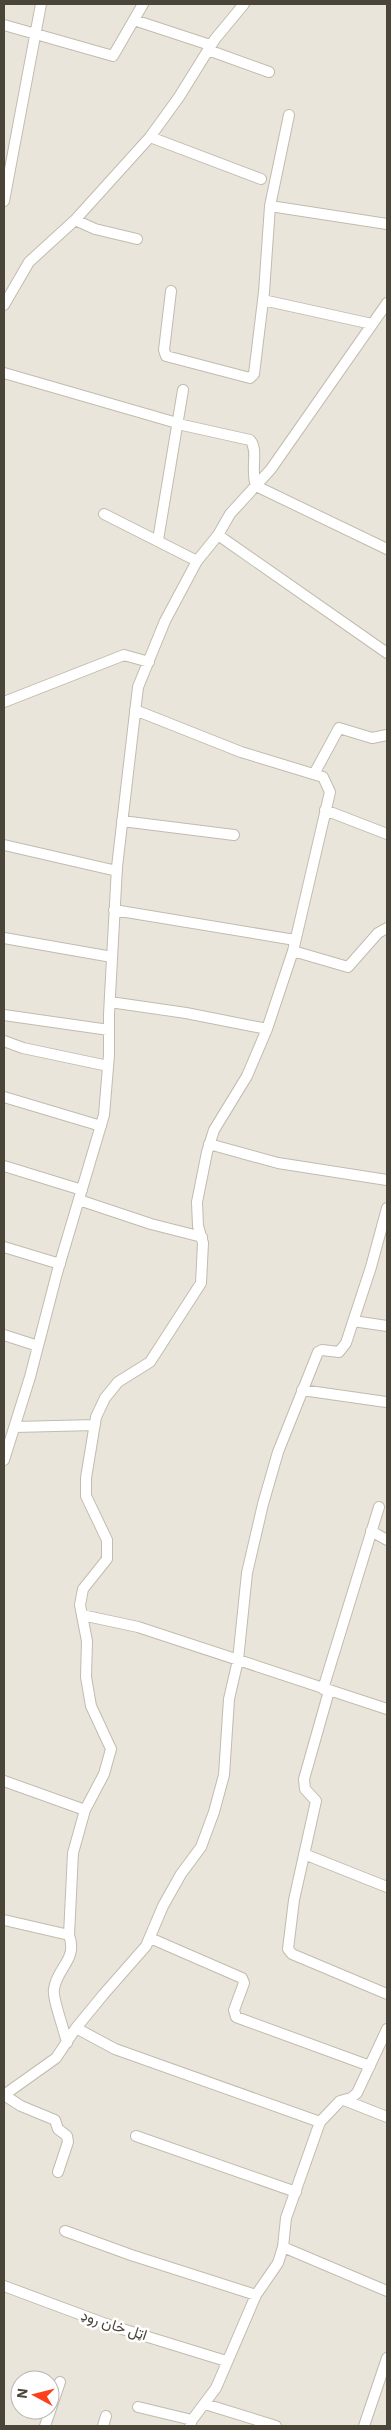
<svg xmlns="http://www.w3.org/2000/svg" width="391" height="2430" font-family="'IBM Plex Sans',Vazirmatn,sans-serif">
<rect width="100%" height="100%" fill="#f6f3ec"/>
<path fill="#eae5da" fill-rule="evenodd" d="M4 4H387V2426H4ZM20 2380H50V2410H20Z"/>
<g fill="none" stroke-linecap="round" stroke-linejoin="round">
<g stroke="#c2bbae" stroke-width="12">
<path id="minor" d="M134 20 210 45
M4 25 113 56 143 4
M208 50 269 72
M150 137 261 179
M4 201 41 4
M270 206 387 224
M75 220 95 229 137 239
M171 291 164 350 166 356 250 378 254 374 264 292 270 206 289 115
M263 300 372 324
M4 305 29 262 75 220 150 137 179 97 215 39 244 4
M4 373 177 423
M178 424 250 440C259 450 250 470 256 486L387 549
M104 514 197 561
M218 535 387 653
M158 540 183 390
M4 702 124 655 149 662
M314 774 339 728 372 738 387 735
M325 810 387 834
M122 821 234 835
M4 845 117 871
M114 910 295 940
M4 938 112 957
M293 951 348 967 378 933 387 928
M110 1002 186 1013 267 1029
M4 1015 109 1030
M4 1041 23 1048 108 1066
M4 1097 101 1126
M209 1144 278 1163 387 1180
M4 1166 82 1190
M79 1200 151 1224 202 1237
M4 1247 60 1264
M353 1321 387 1326
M4 1335 38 1346
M302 1390 386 1402
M15 1427 95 1425
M4 1460 30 1377 57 1273 104 1115 109 1055V1014L117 867 138 687 165 621 197 561 218 535 230 514 271 469 387 303
M371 1531 387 1540
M82 1615 138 1627 387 1709
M323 1689 379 1507
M329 1691 304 1779 305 1789 316 1801 294 1900 288 1949 292 1954 387 1994
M4 1781 85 1810
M304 1854 387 1887
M4 1920 69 1935
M150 1938 242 1978 244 1983 234 2010 236 2017 370 2066
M76 2028 115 2049 320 2122
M67 2043C65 2032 52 1998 54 1989 57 1967 78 1960 69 1935L73 1853 85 1810 104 1774 111 1749 91 1706 86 1677 87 1641 80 1605 83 1589 107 1559V1540L86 1496V1478L96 1417 105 1398 118 1382 150 1362 201 1283 203 1243 198 1226 197 1202 207 1152 214 1130 247 1076 267 1029 293 951 330 792 323 777 241 752 135 710
M4 2095 56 2058 76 2028 103 1995 146 1946 163 1906 181 1874 201 1847 214 1812 224 1775 229 1699 238 1660 247 1573 263 1504 278 1452 318 1352 322 1350 339 1352 346 1343 371 1267 387 1208
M4 2095 21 2106 55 2120 58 2129 67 2136 68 2142 58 2172
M344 2100 387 2117
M136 2136 296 2192
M65 2231 131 2255 256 2295
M283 2247 387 2291
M4 2286 106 2324 226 2361
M205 2404 276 2426
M138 2407 192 2420
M45 2426 60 2382
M103 2426 106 2416
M190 2426 192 2420 216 2388 256 2295 278 2263 283 2247 286 2218 320 2122 340 2101 351 2098 357 2093 387 2029
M364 2426 387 2358"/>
</g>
<use href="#minor" stroke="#fff" stroke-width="10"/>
</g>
<g text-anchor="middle" stroke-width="5" stroke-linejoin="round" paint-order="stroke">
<g font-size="15" fill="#4b4439" stroke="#fff">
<text transform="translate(114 2325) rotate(18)" y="5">اټل خان روډ</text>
</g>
</g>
<rect width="391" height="2430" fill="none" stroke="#4b4439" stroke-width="10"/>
<g transform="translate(35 2395) rotate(277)"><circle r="24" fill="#ffffff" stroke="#b7b4b0"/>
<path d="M0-4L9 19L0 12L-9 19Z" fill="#fc3f1d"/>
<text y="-8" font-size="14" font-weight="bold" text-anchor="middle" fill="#4b4439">N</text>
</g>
</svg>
